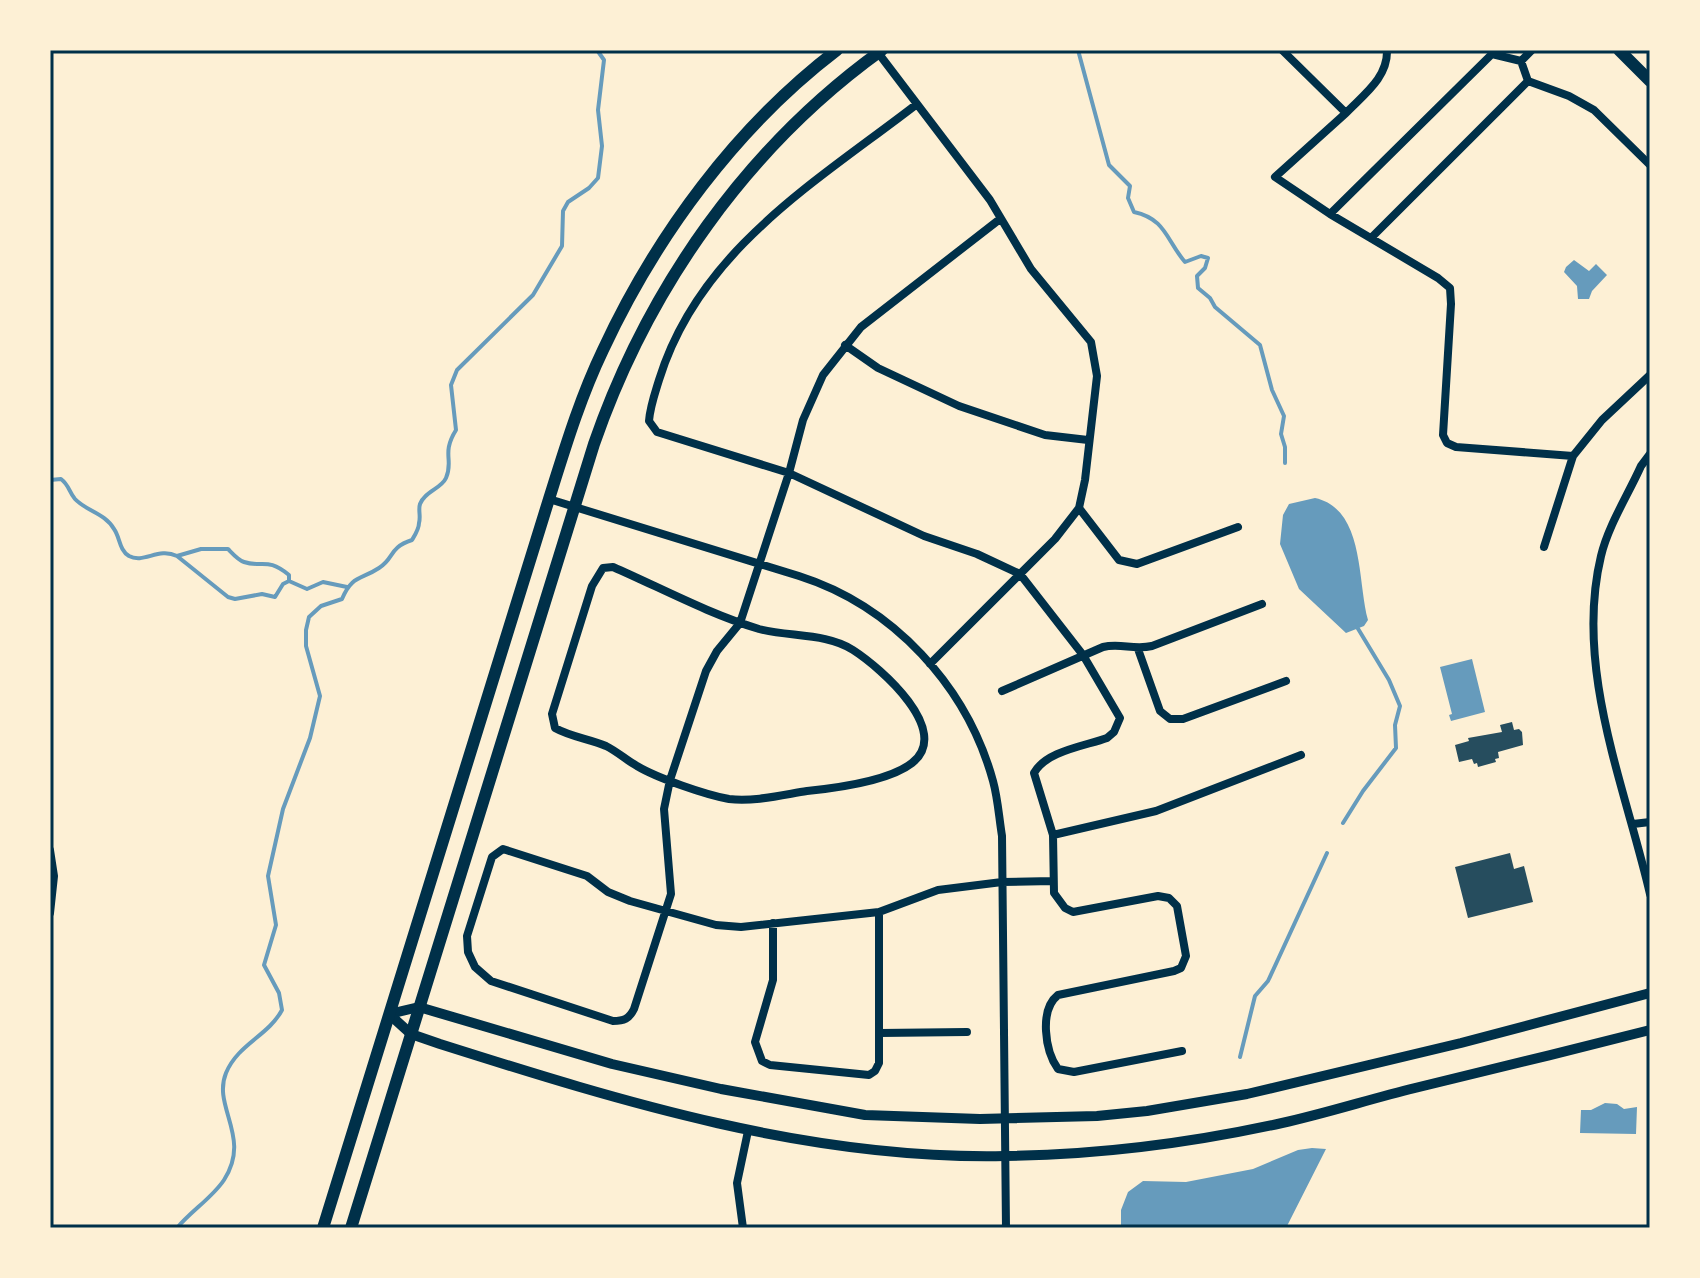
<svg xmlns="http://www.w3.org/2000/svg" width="1700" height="1278" font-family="Quicksand,sans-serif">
<rect width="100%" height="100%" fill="#fdf0d5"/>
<path fill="#669bbc" d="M1574 260 1589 271 1596 264 1607 275 1592 291 1589 299H1578L1577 286 1564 272 1566 267Z
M1315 498C1365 509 1357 581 1368 620L1364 626 1346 633 1299 589 1280 544 1283 515 1289 504Z
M1472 659 1485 712 1451 721 1449 715 1452 714 1440 667Z
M1605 1103 1617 1104 1624 1109 1637 1107 1636 1134 1580 1133 1581 1110H1591Z
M1312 1148 1326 1149 1286 1228H1121V1210L1128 1192 1143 1181 1186 1182 1253 1169 1298 1150Z"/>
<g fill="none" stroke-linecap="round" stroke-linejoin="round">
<path stroke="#669bbc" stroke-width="4" d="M1078 50 1109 165 1130 186 1128 198 1134 212C1166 219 1166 240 1185 262L1201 256 1208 258 1205 268 1197 276 1198 288 1210 298 1215 307 1260 345 1272 390 1284 416 1281 434 1285 447V463
M50 480 61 479C69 485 69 492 75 499 86 511 105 513 114 529 120 537 119 550 129 556 144 564 158 547 177 556L228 597 235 599 262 594 275 597 283 584 289 581
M177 556 201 549H228C232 553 238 560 244 562 263 568 267 557 289 575V581L307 589 323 582 347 587
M1343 823 1363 791 1396 748 1395 725 1400 706 1389 680 1357 627
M1240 1057 1255 996 1268 981 1327 853
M177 1228C191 1211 212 1198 224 1180 252 1137 212 1107 226 1073 238 1044 268 1036 282 1010L279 993 264 965 276 925 268 876 283 809 310 738 320 696 306 646V630L309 617 321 606 342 599C352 575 361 580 379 568 395 558 388 548 412 540 415 535 419 529 419 523 421 516 418 510 420 504 425 491 441 489 446 478 454 460 441 454 456 430L451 385 457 370 533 295 562 246 563 211 568 202 589 188 598 178 602 146 598 110 604 60 597 50"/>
</g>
<path fill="#264d5e" d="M1512 722 1514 730 1519 729 1522 732 1523 745 1498 752 1499 758 1495 759 1496 762 1478 767 1477 763 1474 764 1472 759 1459 762 1455 745 1469 741 1468 738 1502 732 1500 725Z
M1510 853 1514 869 1524 866 1533 902 1468 918 1455 867Z"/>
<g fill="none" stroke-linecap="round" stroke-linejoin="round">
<path stroke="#003049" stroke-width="8" d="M876 50 990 200 1031 269 1091 342 1097 376 1085 480 1079 508 1055 539 930 664
M1282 50 1346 113C1363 95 1388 78 1387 50
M1521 61 1532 50
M1528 81 1569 96 1594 110 1650 165
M917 104C816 182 699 250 659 380 655 393 650 407 649 421L657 432 789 473 924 536 977 554 1020 574 1083 655 1120 718 1114 732 1107 738C1085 746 1046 751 1034 773L1053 835 1054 893 1065 908 1073 912 1158 896 1169 898 1177 906 1186 956 1181 968 1174 971 1058 995C1039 1010 1045 1051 1058 1069L1074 1072 1182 1051
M1346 113 1275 177 1330 214 1438 278 1450 288 1451 304 1443 435 1447 443 1456 447 1573 456
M1330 214 1492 54 1521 61
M1000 219 861 327 823 375 803 420 789 473 740 623 717 651 706 671 670 780 664 809 671 894 634 1009C629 1019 624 1021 613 1021L491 981 475 967 468 952 467 936 492 857 503 849 587 876 608 892 630 901 716 925 741 927 879 912 938 890 1002 882 1053 881
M1371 238 1528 81 1521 61
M845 345 878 368 959 406 1045 435 1088 440
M1650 454 1641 466C1628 495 1608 526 1601 556 1574 668 1625 786 1650 894
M549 499 799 576C893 606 967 686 993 781 998 799 999 818 1002 836L1006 1228
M1079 508 1119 560 1137 564 1238 527
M1544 547 1573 456 1602 420 1650 375
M613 567C661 588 709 614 759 629 789 637 827 633 853 650 881 668 953 731 912 763 889 781 836 788 807 791 782 795 754 802 729 799 706 795 657 778 637 766 626 760 618 752 606 746 590 739 571 737 555 728L552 714 592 586 603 568Z
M1138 649 1160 711 1170 719H1183L1286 681
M1002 691 1103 647C1120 643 1134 650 1152 646L1262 604
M1633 824 1650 822
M1053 835 1156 811 1301 755
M50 850 54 876 50 913
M773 923V980L755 1042 762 1061 770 1065 869 1075 875 1071 879 1063V912
M880 1033 967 1032
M743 1228 737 1183 748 1131"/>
<path stroke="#003049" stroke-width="10" d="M389 1014 411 1034 440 1044C623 1102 810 1160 1005 1156 1098 1155 1191 1143 1282 1123 1327 1113 1370 1099 1415 1088 1493 1069 1572 1050 1650 1030
M389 1014 419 1007 612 1064 721 1089 865 1115 980 1119 1097 1116 1147 1111 1247 1094 1461 1043 1650 993"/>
<path stroke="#003049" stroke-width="12" d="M1619 50 1650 81
M323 1228 549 499C565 448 580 398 603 350 656 236 736 127 837 50
M351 1228 594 444C648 288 747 147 882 50"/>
</g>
<rect width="1700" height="1278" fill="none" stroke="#fdf0d5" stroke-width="104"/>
<rect x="52" y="52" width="1596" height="1174" fill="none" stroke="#003049" stroke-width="3"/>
</svg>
